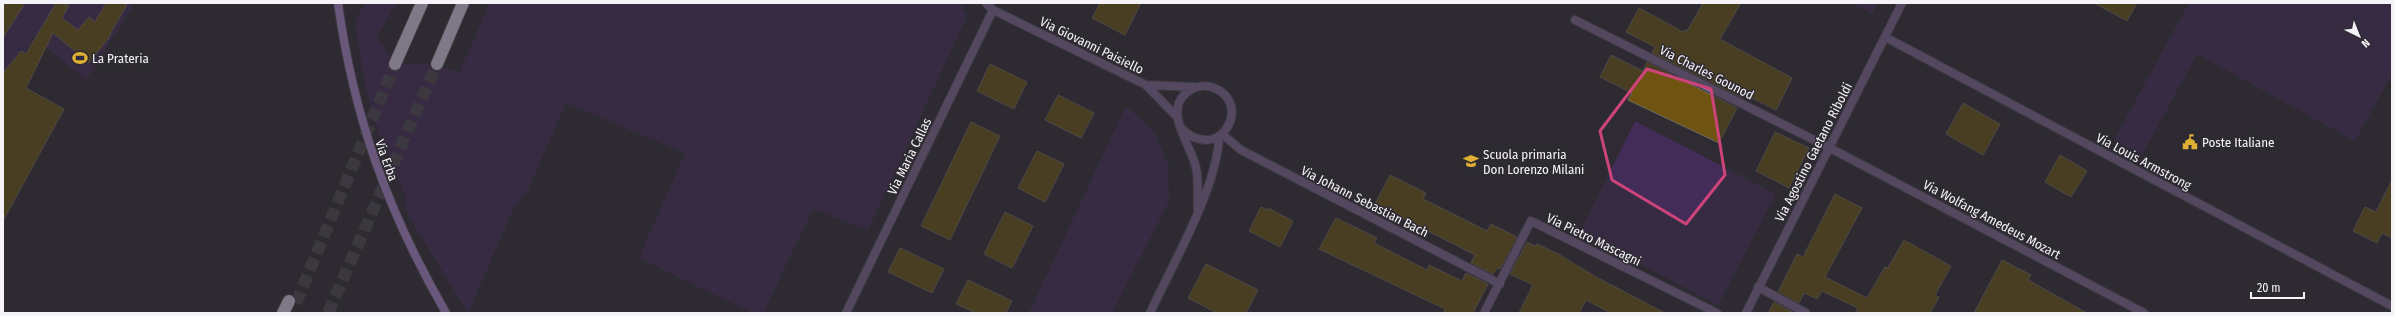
<svg xmlns="http://www.w3.org/2000/svg" width="2395" height="316" font-family="'Fira Sans Condensed',sans-serif">
<rect width="100%" height="100%" fill="#2e2b32"/>
<path fill="#442c59" d="M3 3H135L86 80 34 37 3 92Z
M365 3H396L377 37 395 64H437L459 73 490 3H960L967 16 868 230 813 209 763 313H753L639 258 685 153 566 103 528 190 513 209 468 313 404 208 407 200 379 135 365 85 355 22Z
M1852 3H1877L1872 14Z
M2189 3H2392V74L2355 141 2197 54 2142 155 2114 140Z
M1126 106 1154 133 1161 148 1168 164 1169 201 1112 313H1029Z
M1635 121 1776 194 1718 305 1580 232Z"/>
<path fill="#6e5410" stroke="#6f6c64" d="M3 3H25L3 38Z
M56 3 69 5 62 18 78 30 89 17 95 22 106 3H128L110 34 111 35 89 63 53 33 26 88 64 109 3 221V73L21 51 26 54Z
M1100 3H1141L1125 35 1092 18Z
M1703 3H1741L1720 39 1792 78 1776 110 1744 94 1742 98 1652 53 1655 47 1626 32 1639 8 1683 32 1685 30 1687 31Z
M2094 3H2137L2127 21Z
M1611 55 1643 71 1647 62 1737 108 1719 143 1628 100 1632 93 1600 77Z
M990 64 1027 82 1014 109 977 91Z
M1058 95 1094 113 1081 138 1045 120Z
M1963 103 2000 124 1983 155 1946 134Z
M971 122 1000 136 950 240 921 226Z
M1775 132 1809 148 1789 188 1756 171Z
M1037 151 1064 164 1045 202 1018 188Z
M2060 155 2087 171 2071 197 2045 182Z
M1390 175 1426 193 1423 199 1487 231 1491 224 1517 237 1500 269 1498 268 1493 274 1471 263 1475 255 1375 204Z
M2392 180V238L2382 233 2377 243 2353 231 2365 207 2376 212Z
M1835 194 1862 208 1825 277 1867 298 1885 267 1888 268 1904 240 1951 266 1935 295 1939 297 1930 313H1856L1858 308 1822 291 1817 299 1804 293 1799 303 1778 292 1797 254 1803 257Z
M1261 207 1267 210 1268 208 1293 221 1280 247 1249 231Z
M1005 212 1033 226 1012 268 984 254Z
M1336 218 1377 238 1374 243 1427 270 1429 265 1462 281 1466 273 1488 284 1473 313H1444L1445 309 1319 249Z
M1527 242 1535 246 1537 244 1558 254 1598 278 1665 313H1611L1586 300 1579 313H1519L1533 285 1510 274Z
M900 248 944 269 932 293 888 272Z
M2002 260 2031 275 2028 280 2087 313H1974Z
M1206 264 1258 290 1246 313H1217L1188 298Z
M968 280 1012 301 1006 313H976L956 304Z
M1774 302 1794 313H1768Z"/>
<g fill="none" stroke-linecap="round" stroke-linejoin="round">
<path stroke="#4c4950" stroke-width="12" stroke-dasharray="12 6" stroke-linecap="butt" d="M296 303 395 64
M328 313 437 64"/>
<g stroke="#4a474e" stroke-width="10">
<path id="minor" d="M986 3 993 10 1146 85 1177 117
M1575 20 1828 147 2144 313
M1885 37 2392 306
M1146 85 1195 87
M1181 128C1221 167 1255 100 1211 87 1202 84 1192 88 1185 94 1164 114 1192 146 1196 168 1199 181 1197 197 1198 210
M1222 134 1241 150 1500 284
M1758 287 1806 313
M846 313 993 10
M1150 313C1172 265 1218 187 1219 136
M1484 313 1531 221 1717 313
M1746 313 1902 3"/>
</g>
<g stroke="#4a474e" stroke-width="10">
<path id="secondary" d="M338 3C354 119 388 212 446 313"/>
</g>
<g stroke="#4a474e" stroke-width="14">
<path id="motorway" d="M395 64 422 3
M437 64 463 3
M283 313 289 301"/>
</g>
<use href="#minor" stroke="#826a99" stroke-width="8"/>
<use href="#secondary" stroke="#b38cd7" stroke-width="8"/>
<use href="#motorway" stroke="#e3d8ef" stroke-width="12"/>
</g>
<path d="M0 0H2395V316H0ZM1647 69 1711 89 1725 175 1686 224 1612 180 1600 131Z" fill="#2e2b32" fill-opacity=".55" fill-rule="evenodd"/>
<path fill="none" stroke="#cc447a" stroke-width="3" stroke-linejoin="round" d="M1647 69 1711 89 1725 175 1686 224 1612 180 1600 131Z"/>
<defs>
<g id="stadium-bare" transform="scale(1.2)"><path d="M0-5a6.5 5 0 1 0 0 10a6.5 5 0 1 0 0-10ZM-3.5-1.8h7v3.6h-7Z" fill="#e0b034" stroke="#2e2b32" stroke-width="2.5" paint-order="stroke"/></g>
<g id="civic-bare" transform="scale(1.2)"><path d="M-.6-6.5H3V-4.5H.6V-3L4-1V1h2V6H-6V1h2V-1L-.6-3ZM-1.2 2.5V6h2.4V2.5Z" fill="#e0b034" stroke="#2e2b32" stroke-width="2.5" paint-order="stroke"/></g>
<g id="school-bare" transform="scale(1.2)"><path d="M0-5L7-2L0 1L-7-2ZM-4 1L0 2.5L4 1V4Q0 6-4 4Z" fill="#e0b034" stroke="#2e2b32" stroke-width="2.5" paint-order="stroke"/></g>
</defs>
<g fill-rule="evenodd">
<use href="#stadium-bare" x="80" y="58"/>
<use href="#civic-bare" x="2190" y="142"/>
<use href="#school-bare" x="1471" y="161"/>
</g>
<g text-anchor="middle" stroke-width="3" stroke-linejoin="round" paint-order="stroke">
<g font-size="13" fill="#f5f3f8" stroke="#2e2b32">
<text transform="translate(1092 45) rotate(26)" y="5">Via Giovanni Paisiello</text>
<text transform="translate(1707 72) rotate(27)" y="5">Via Charles Gounod</text>
<text transform="translate(1813 152) rotate(-63)" y="5">Via Agostino Gaetano Riboldi</text>
<text transform="translate(909 156) rotate(-64)" y="5">Via Maria Callas</text>
<text transform="translate(387 160) rotate(70)" y="5">Via Erba</text>
<text transform="translate(2144 161) rotate(28)" y="5">Via Louis Armstrong</text>
<text transform="translate(1365 201) rotate(27)" y="5">Via Johann Sebastian Bach</text>
<text transform="translate(1992 219) rotate(28)" y="5">Via Wolfang Amedeus Mozart</text>
<text transform="translate(1594 239) rotate(26)" y="5">Via Pietro Mascagni</text>
</g>
<g font-size="13" fill="#f5f3f8" stroke="#2e2b32" text-anchor="start">
<text x="92" y="63">La Prateria</text>
<text x="2202" y="147">Poste Italiane</text>
<text x="1483" y="159">Scuola primaria<tspan x="1483" dy="15">Don Lorenzo Milani</tspan></text>
</g>
</g>
<rect width="2395" height="316" fill="none" stroke="#f5f3f8" stroke-width="8"/>
<g transform="translate(2359 36) rotate(137)" stroke="#2e2b32" stroke-width="3" paint-order="stroke">
<path d="M0-3L7 15L0 10L-7 15Z" fill="#f5f3f8"/>
<text y="-6" font-size="11" font-weight="bold" text-anchor="middle" fill="#f5f3f8">N</text>
</g>
<path d="M2251 292v6h53v-6" fill="none" stroke="#f5f3f8" stroke-width="2"/>
<text x="2257" y="292" font-size="12" fill="#f5f3f8" stroke="#2e2b32" stroke-width="3" paint-order="stroke">20 m</text>
</svg>
